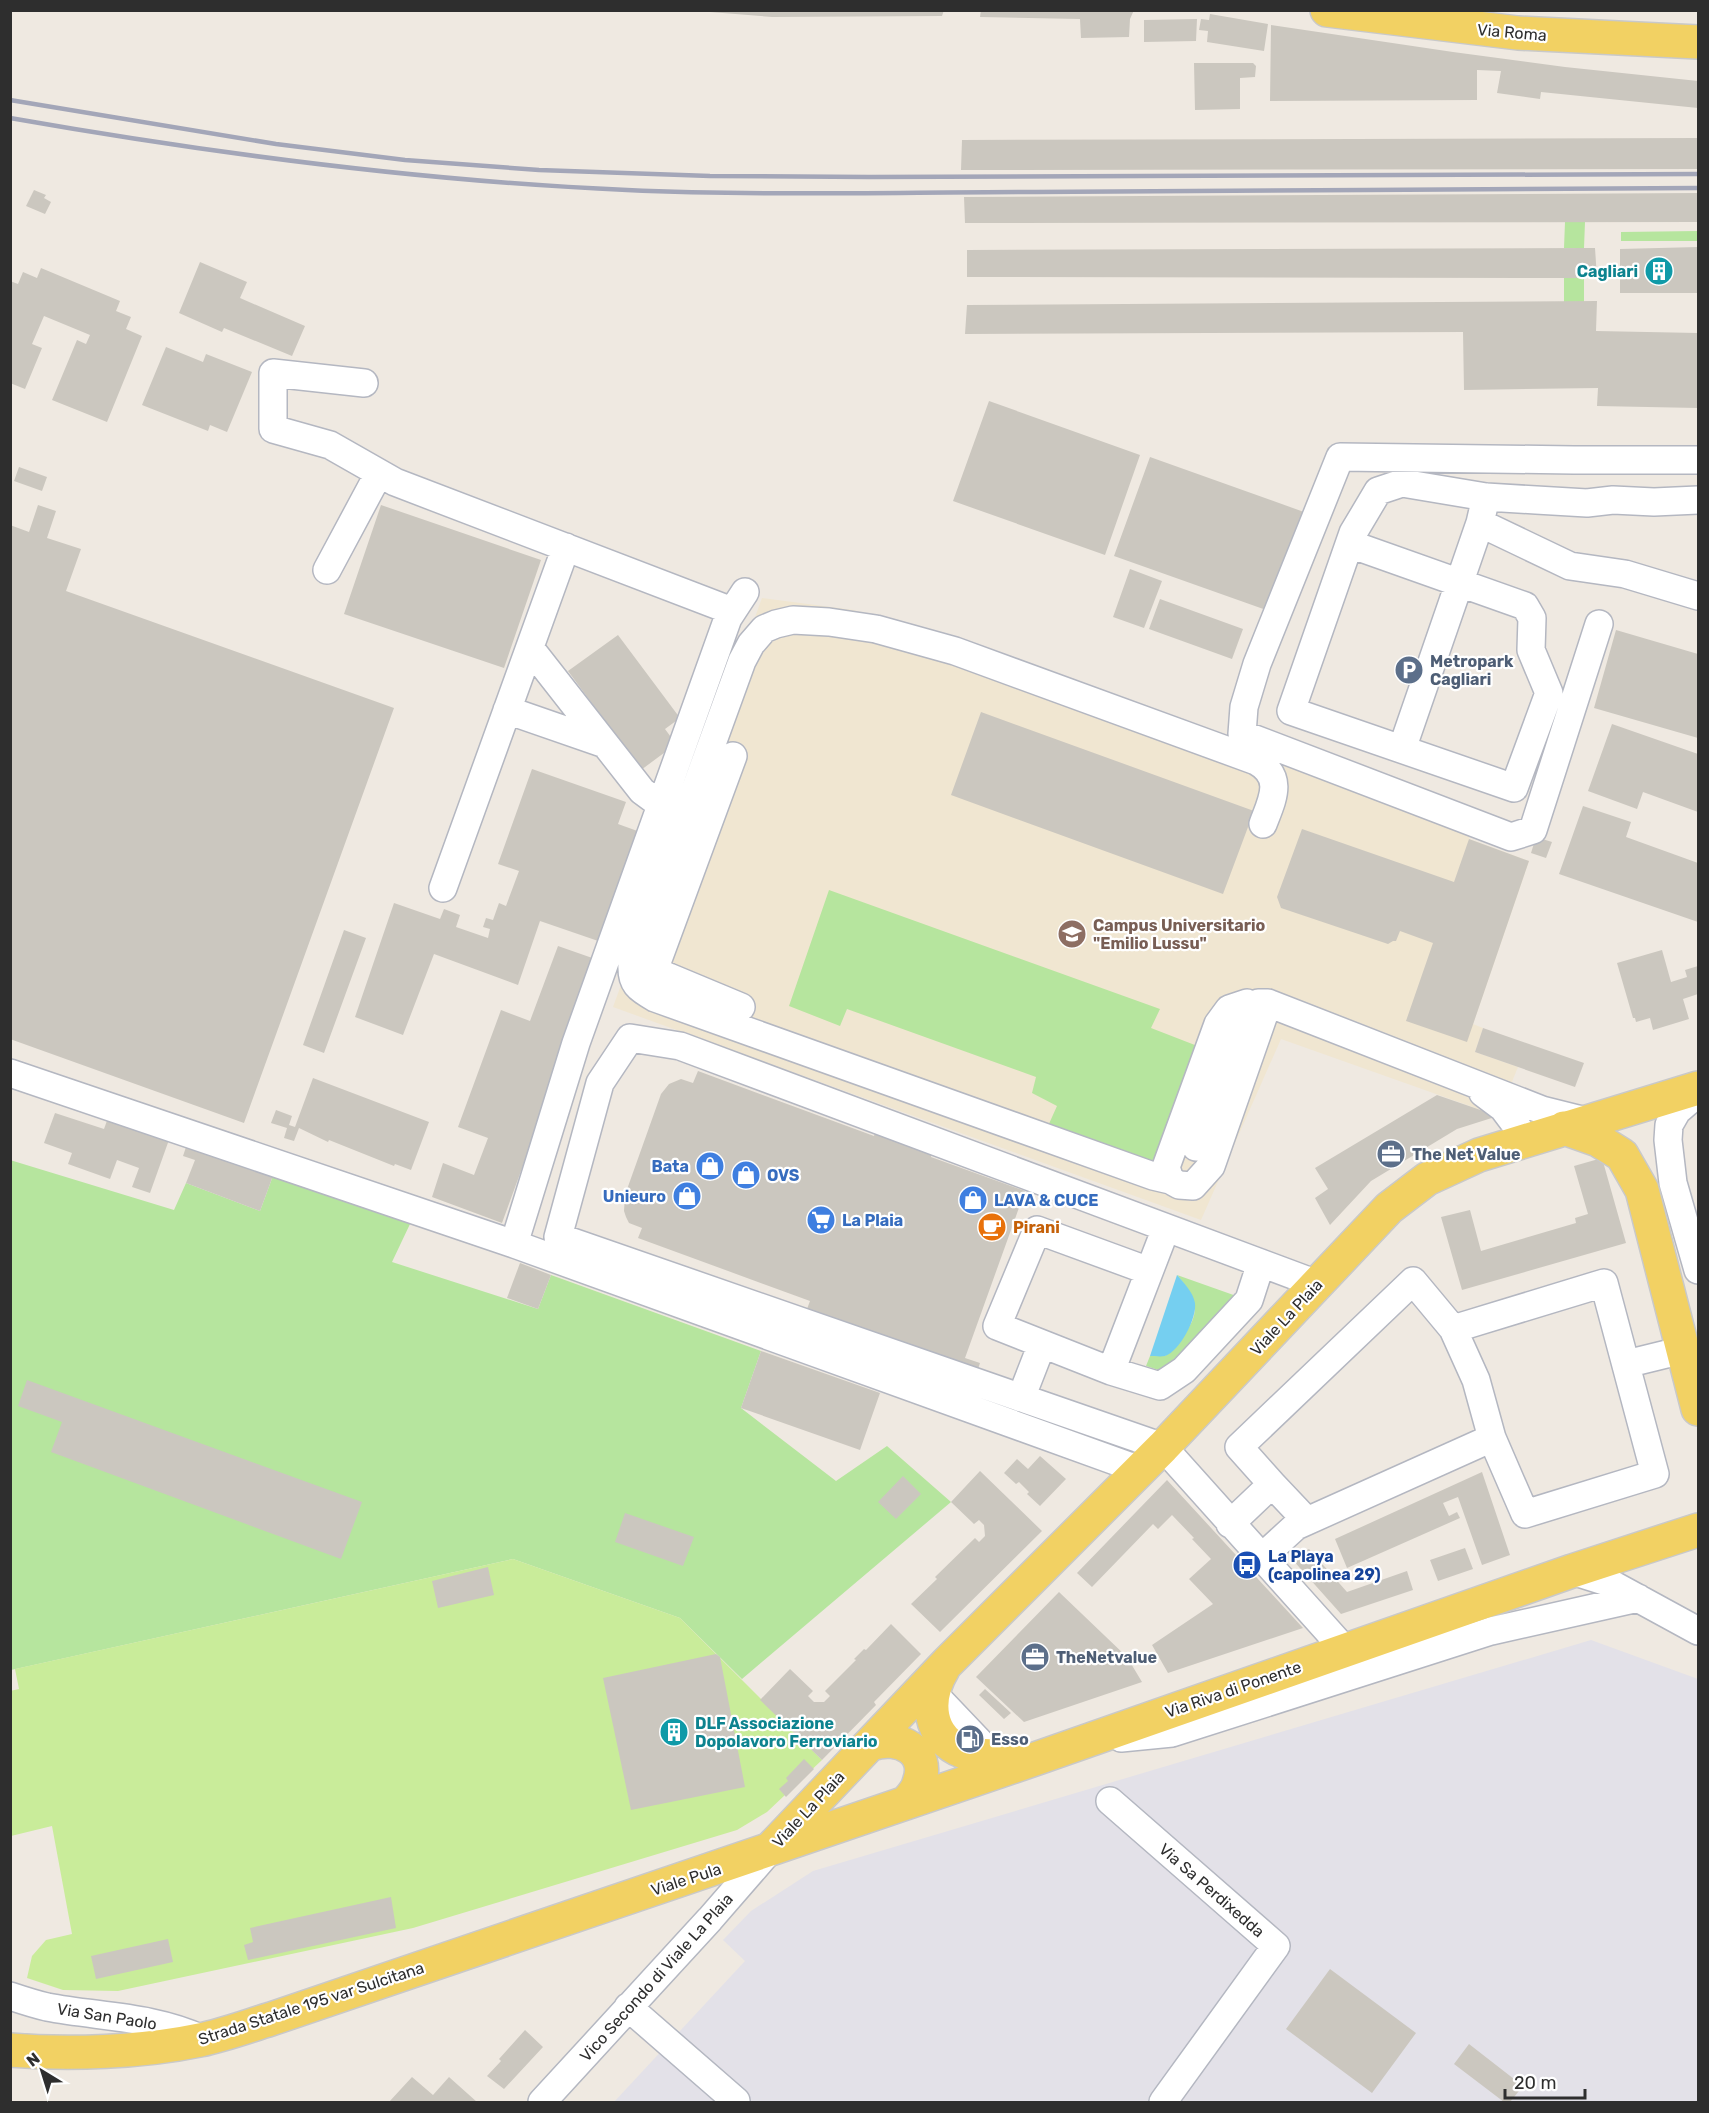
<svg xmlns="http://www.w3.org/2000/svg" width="1709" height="2113" font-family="Rubik,sans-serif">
<rect width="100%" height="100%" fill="#efe9e1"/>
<path fill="#e3e1e8" d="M1591 1640 1698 1679V2102H614L745 1961 723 1940 751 1911 813 1871Z"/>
<path fill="#f0e6d1" d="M762 598 854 610 1218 738 1475 823 1469 839 1529 861 1473 1024 1483 1028 1475 1052 1518 1067 1498 1116 1281 1039 1201 1220 613 1007Z"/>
<path fill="#b6e59e" d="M1565 222H1585L1584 248H1564Z
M1698 231V241H1621V232Z
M1564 277 1584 278V302H1564Z
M829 890 1160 1009 1151 1028 1200 1047 1156 1167 1048 1126 1057 1106 1032 1093 1036 1077 847 1009 840 1026 789 1006Z
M10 1160 174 1210 186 1183 260 1211 274 1173 410 1224 392 1262 538 1309 551 1275 761 1351 741 1408 836 1481 887 1446 951 1502 742 1679 680 1618 513 1559 11 1670Z
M1177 1275 1242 1298 1171 1374 1146 1366 1150 1356H1165C1193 1324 1209 1312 1177 1275Z"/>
<path fill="#c9ec9a" d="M513 1559 680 1618 822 1760 767 1812 737 1830 413 1928 118 1991 63 1990 27 1978 32 1956 46 1940 72 1934 52 1826 11 1836 10 1691 19 1689 15 1669Z"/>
<path fill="#75cff0" d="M1177 1275C1184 1283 1193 1292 1195 1303 1197 1318 1180 1351 1165 1356 1161 1357 1154 1356 1150 1356Z"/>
<path fill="#cbc7bf" d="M710 10H944L942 16 772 17 710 12Z
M981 10H1134L1130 19 1129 37 1081 38 1080 19 980 17Z
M1210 14 1268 24 1264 51 1207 42 1208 31 1199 30 1201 19 1209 20Z
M1197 19 1196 41 1144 42V20Z
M1271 25 1453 52 1565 67 1698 81V108L1541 92 1540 99 1497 93 1501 71 1477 70V100L1270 101Z
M1194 63H1253L1256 66 1255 77 1240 78V109L1195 110Z
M1698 138V169L961 170 962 140Z
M34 190 46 195 44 198 51 202 45 214 26 206Z
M1698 193V222L965 223 964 197Z
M1698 247V293H1620V249Z
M1584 248H1595L1597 278 967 277V250Z
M200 262 247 282 240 298 305 326 292 356 224 328 222 332 179 313Z
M41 268 120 301 116 311 131 317 126 329 142 336 107 422 52 400 77 340 86 344 90 335 44 316 32 344 42 348 25 389 10 383V281L18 284 23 272 37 278Z
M1597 301 1596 331 1698 333V408L1597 406 1598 388 1464 390 1463 332 965 334 967 305Z
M166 347 203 362 206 354 252 372 227 432 210 425 208 431 142 405Z
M989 401 1140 455 1105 555 953 501Z
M1150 457 1304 512 1269 611 1114 556Z
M19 467 47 477 42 491 14 481Z
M38 505 56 511 47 538 81 549 66 591 394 708 244 1123 10 1039V525L29 532Z
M381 505 541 560 504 668 344 614Z
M1130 569 1162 581 1144 628 1113 617Z
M1160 599 1243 629 1232 659 1149 629Z
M1616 630 1698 654V738L1594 708Z
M618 635 680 718 665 729 676 744 641 770 568 671Z
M981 712 1254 811 1223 894 951 795Z
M1612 724 1698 754V812L1643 792 1637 809 1588 791Z
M532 769 626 802 618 824 643 833 604 943 540 921 518 985 434 954 403 1035 355 1017 394 903 440 919 444 909 460 915 456 927 488 938 490 929 483 927 486 918 493 920 499 903 506 906 519 871 498 864Z
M1583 806 1631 822 1626 837 1698 863V922L1559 874Z
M1302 829 1454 882 1469 839 1529 861 1467 1042 1406 1021 1433 943 1400 931 1396 941H1393L1388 944 1281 908 1277 897Z
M1536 837 1552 842 1546 858 1531 853Z
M344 930 366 938 324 1053 303 1045Z
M558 946 598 960 502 1223 432 1197 443 1163 474 1175 488 1138 458 1127 501 1010 530 1021Z
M1662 950 1671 982 1687 977 1685 970 1698 966V994L1683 999 1689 1019 1653 1030 1650 1018 1636 1022 1635 1018H1633L1617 963Z
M1483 1028 1584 1063 1575 1087 1475 1052Z
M698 1071 874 1136 876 1129 933 1150 931 1157 1025 1191 965 1358 980 1363 977 1372 807 1309 810 1301 638 1238 642 1228 629 1223 626 1217 624 1211 625 1195 661 1094 669 1084 681 1079 693 1083Z
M313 1078 429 1122 411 1170 395 1164 394 1166 329 1140 328 1142 299 1128 294 1141 284 1138 287 1128 271 1123 276 1110 292 1116 289 1125 295 1127Z
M1437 1095 1498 1116 1457 1129 1371 1181 1330 1225 1315 1198 1328 1189 1315 1168Z
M55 1113 104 1129 109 1115 170 1137 150 1193 132 1187 139 1168 117 1160 110 1179 68 1164 72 1153 44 1143Z
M188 1141 274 1173 260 1211 186 1183 195 1160 183 1156Z
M1602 1158 1626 1243 1462 1290 1441 1217 1470 1210 1481 1251 1576 1223 1575 1218 1588 1214 1574 1166Z
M520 1263 551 1275 538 1309 507 1298Z
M761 1351 880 1393 860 1450 741 1408Z
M27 1380 362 1502 341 1559 51 1452 62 1422 18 1406Z
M1040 1456 1066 1479 1040 1506 1027 1494 1029 1492 1019 1482 1016 1484 1004 1473 1017 1459 1028 1469Z
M980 1471 1042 1531 940 1632 911 1604 937 1579 935 1577 975 1538 979 1542 985 1536 984 1525 979 1520 974 1524 951 1502Z
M1482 1472 1510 1555 1482 1565 1458 1497 1443 1503 1449 1516 1457 1512 1460 1518 1347 1568 1335 1539Z
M903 1476 921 1494 896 1519 878 1502Z
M1167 1480 1303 1628 1168 1673 1152 1645 1213 1604 1189 1579 1211 1559 1192 1539 1194 1538 1172 1515 1158 1529 1153 1524 1092 1587 1077 1573Z
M625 1513 694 1537 683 1566 615 1542Z
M1465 1548 1473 1569 1438 1581 1430 1560Z
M1309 1549 1347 1592 1407 1571 1413 1590 1341 1614 1291 1558Z
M488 1567 494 1595 438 1608 432 1581Z
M1059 1592 1127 1657 1142 1682 1024 1722 976 1677Z
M891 1624 921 1654 874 1702 876 1705 822 1760 760 1700 790 1669 813 1691 808 1696 814 1702H824L830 1696 825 1691 856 1660 854 1659 864 1649 866 1650Z
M716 1654 720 1657 745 1787 631 1810 603 1678Z
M985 1689 1011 1713 1004 1719 979 1695Z
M804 1759 814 1769 786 1797 779 1789 788 1781 786 1778Z
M391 1897 396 1928 248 1960 244 1945 253 1942 250 1928Z
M168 1939 173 1962 96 1979 91 1956Z
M1330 1969 1416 2033 1372 2093 1286 2029Z
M525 2030 543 2047 504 2089 487 2076 501 2061 499 2059Z
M1469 2044 1523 2086 1510 2102H1504L1454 2064Z
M412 2077 433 2095 449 2077 477 2102H389Z"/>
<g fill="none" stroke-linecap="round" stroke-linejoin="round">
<g stroke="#b4b7c1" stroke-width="30">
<path id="minor" d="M364 383 273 373V429L330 445 395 482 732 611
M1480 523 1570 566 1625 574 1698 596
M1350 544 1525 606 1532 618 1531 650 1549 693 1514 788 1291 711 1353 533 1378 491 1402 483 1486 497 1536 500 1587 503 1613 500 1654 502 1698 500
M327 570 379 473
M745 592 728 618 576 1043 514 1244 1140 1470
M1599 624 1533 830 1511 837 1242 734 1244 707 1257 664 1340 457 1574 460H1698
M530 648 642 791 661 805
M507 710 605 744
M1402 749 1480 523 1486 497
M733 756 656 965 660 973 669 977 741 1007
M443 888 566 547
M1247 1003 1229 1009 1218 1024 1166 1167 1170 1180 1179 1185 1193 1186 1211 1166 1268 1003
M10 1073 514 1244
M1483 1093 1503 1108 1527 1140
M1698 1093 1677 1111 1669 1125 1668 1140 1673 1183 1698 1270
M1196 1147 1237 1029 1247 1009 1258 1003H1268L1542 1110 1586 1121
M1170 1180 1153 1176 655 998C638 988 631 984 632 964L742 661 751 644 764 629 776 624 793 620 829 622 876 629 955 651 1256 761C1285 777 1272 800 1263 824
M1149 1271 1037 1230 997 1326 1111 1371 1160 1386 1184 1370 1249 1300 1261 1263
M1317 1284 680 1046 630 1038 600 1083 558 1237 1163 1447 1345 1650
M1453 1329 1476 1380 1492 1438
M1626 1364 1683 1350
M1111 1371 1166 1228
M1021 1398 1042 1344
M1272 1484 1307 1521
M1230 1524 1272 1484 1239 1447 1413 1281 1453 1329 1604 1283 1655 1474 1525 1514 1492 1438 1296 1526 1261 1558
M1572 1571 1610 1583 1698 1631
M932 1692 991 1754
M1121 1738 1172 1733 1491 1631 1638 1598
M1110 1801 1276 1946 1163 2102
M10 1996C22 2000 34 2004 47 2007 99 2017 153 2016 202 2039
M628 2007 736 2101
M542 2102 710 1919 769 1851"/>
</g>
<g stroke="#c9c9c9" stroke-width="36">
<path id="major" d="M1327 10 1518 33 1698 42
M1564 1128 1598 1140 1622 1155 1642 1190 1698 1409
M943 1669C925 1699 927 1738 964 1752 979 1757 1003 1756 1020 1758
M871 1744C899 1734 931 1751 919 1783 917 1791 911 1797 906 1803
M772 1847 947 1663 1163 1447 1389 1208 1427 1179 1479 1155 1698 1088
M10 2050C69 2055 143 2052 200 2040 224 2035 248 2026 271 2019L1035 1759 1572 1571 1698 1530"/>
</g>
<use href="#minor" stroke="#fff" stroke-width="27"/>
<use href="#major" stroke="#f2d163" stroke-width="33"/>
<path stroke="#a3a6b8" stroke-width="4.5" d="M10 100 276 144 405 160 539 170 710 176 869 177 1698 174
M10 118C215 154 419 181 627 190 762 196 899 192 1035 192 1256 191 1477 189 1698 188"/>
</g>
<defs>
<g id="building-disc" transform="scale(1.5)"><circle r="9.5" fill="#0f9aa8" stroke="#fff"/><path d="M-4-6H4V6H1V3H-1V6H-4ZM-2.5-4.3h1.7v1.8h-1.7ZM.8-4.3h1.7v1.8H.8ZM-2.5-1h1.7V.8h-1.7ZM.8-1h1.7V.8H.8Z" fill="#fff"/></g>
<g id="parking-disc" transform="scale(1.5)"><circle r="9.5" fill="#5c6f8a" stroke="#fff"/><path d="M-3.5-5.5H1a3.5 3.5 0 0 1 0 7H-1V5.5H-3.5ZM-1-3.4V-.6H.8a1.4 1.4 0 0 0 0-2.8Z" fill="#fff"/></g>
<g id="university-disc" transform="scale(1.5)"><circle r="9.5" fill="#8d6e63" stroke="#fff"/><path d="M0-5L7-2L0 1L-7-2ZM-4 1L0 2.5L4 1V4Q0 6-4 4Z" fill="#fff"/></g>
<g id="office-disc" transform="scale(1.5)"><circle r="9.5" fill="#5c6f8a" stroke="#fff"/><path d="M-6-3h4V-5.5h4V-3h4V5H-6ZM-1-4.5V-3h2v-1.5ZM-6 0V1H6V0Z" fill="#fff"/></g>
<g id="shop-disc" transform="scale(1.5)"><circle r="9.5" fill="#3f7fe0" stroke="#fff"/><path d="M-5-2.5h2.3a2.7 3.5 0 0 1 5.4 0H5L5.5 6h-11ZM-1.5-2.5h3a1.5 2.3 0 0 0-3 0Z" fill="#fff"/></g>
<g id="supermarket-disc" transform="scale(1.5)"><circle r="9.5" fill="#3f7fe0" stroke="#fff"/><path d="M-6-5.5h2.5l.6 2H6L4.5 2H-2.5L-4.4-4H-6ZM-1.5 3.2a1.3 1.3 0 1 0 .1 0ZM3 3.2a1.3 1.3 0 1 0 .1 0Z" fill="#fff"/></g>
<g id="cafe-disc" transform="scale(1.5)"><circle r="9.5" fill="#e8710a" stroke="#fff"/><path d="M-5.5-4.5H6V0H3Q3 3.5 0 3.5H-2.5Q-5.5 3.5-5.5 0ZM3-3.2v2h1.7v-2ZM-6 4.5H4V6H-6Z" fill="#fff"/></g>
<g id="bus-disc" transform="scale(1.5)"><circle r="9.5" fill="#1a4fb4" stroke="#fff"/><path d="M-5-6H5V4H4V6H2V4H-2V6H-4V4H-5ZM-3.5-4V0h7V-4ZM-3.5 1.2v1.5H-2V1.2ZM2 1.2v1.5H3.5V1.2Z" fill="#fff"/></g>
<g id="fuel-disc" transform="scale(1.5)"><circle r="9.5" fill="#5c6f8a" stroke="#fff"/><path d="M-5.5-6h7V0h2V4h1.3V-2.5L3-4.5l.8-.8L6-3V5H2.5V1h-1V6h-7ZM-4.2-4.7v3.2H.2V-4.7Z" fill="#fff"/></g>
</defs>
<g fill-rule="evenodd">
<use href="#building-disc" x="1659" y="271"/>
<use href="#parking-disc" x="1409" y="670"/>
<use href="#university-disc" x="1072" y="934"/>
<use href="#office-disc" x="1391" y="1154"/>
<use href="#shop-disc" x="710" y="1166"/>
<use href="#shop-disc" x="746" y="1175"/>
<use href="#shop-disc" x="687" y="1196"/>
<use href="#shop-disc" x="973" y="1200"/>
<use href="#supermarket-disc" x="821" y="1220"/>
<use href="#cafe-disc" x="992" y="1227"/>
<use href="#bus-disc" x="1247" y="1565"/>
<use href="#office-disc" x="1035" y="1657"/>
<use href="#building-disc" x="674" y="1732"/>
<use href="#fuel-disc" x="970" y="1739"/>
</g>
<g text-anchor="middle" stroke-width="4.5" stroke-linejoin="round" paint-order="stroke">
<g font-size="16" fill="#2e2e2e" stroke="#fff">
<text transform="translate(1512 32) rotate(5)" y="6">Via Roma</text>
<text transform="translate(1286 1317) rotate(-47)" y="6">Viale La Plaia</text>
<text transform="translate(1233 1689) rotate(-19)" y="6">Via Riva di Ponente</text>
<text transform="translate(808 1809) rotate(-47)" y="6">Viale La Plaia</text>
<text transform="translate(686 1879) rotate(-18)" y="6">Viale Pula</text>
<text transform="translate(1212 1890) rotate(41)" y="6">Via Sa Perdixedda</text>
<text transform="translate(656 1977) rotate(-48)" y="6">Vico Secondo di Viale La Plaia</text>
<text transform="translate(311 2003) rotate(-18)" y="6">Strada Statale 195 var Sulcitana</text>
<text transform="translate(107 2016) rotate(9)" y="6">Via San Paolo</text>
</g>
<g font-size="16" font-weight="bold" fill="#0d838f" stroke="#fff" text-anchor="end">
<text x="1638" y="277">Cagliari</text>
<text x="695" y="1729" text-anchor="start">DLF Associazione<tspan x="695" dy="18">Dopolavoro Ferroviario</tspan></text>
</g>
<g font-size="16" font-weight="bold" fill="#4e5e75" stroke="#fff" text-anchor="start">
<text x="1430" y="667">Metropark<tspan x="1430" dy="18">Cagliari</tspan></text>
<text x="1412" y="1160">The Net Value</text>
<text x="1056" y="1663">TheNetvalue</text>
<text x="991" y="1745">Esso</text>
</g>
<g font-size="16" font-weight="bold" fill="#785e54" stroke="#fff" text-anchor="start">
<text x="1093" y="931">Campus Universitario<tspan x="1093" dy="18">"Emilio Lussu"</tspan></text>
</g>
<g font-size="16" font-weight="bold" fill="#366cbe" stroke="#fff" text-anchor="start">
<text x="689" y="1172" text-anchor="end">Bata</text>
<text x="767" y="1181">OVS</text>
<text x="666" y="1202" text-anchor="end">Unieuro</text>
<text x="994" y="1206">LAVA &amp; CUCE</text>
<text x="842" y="1226">La Plaia</text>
</g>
<g font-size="16" font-weight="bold" fill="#c56008" stroke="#fff" text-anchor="start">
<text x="1013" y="1233">Pirani</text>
</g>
<g font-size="16" font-weight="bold" fill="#164399" stroke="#fff" text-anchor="start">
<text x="1268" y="1562">La Playa<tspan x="1268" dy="18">(capolinea 29)</tspan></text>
</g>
</g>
<rect width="1709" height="2113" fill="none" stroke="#2e2e2e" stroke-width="24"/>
<g transform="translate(42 2071) rotate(322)" stroke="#ffffff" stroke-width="4.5" paint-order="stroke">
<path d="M0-4.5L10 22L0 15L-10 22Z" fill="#2e2e2e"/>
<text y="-9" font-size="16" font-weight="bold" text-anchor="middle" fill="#2e2e2e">N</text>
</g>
<path d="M1505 2089v9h80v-9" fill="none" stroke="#2e2e2e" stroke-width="3"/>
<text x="1514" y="2089" font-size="18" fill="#2e2e2e" stroke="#ffffff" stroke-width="4.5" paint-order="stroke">20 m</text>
</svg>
